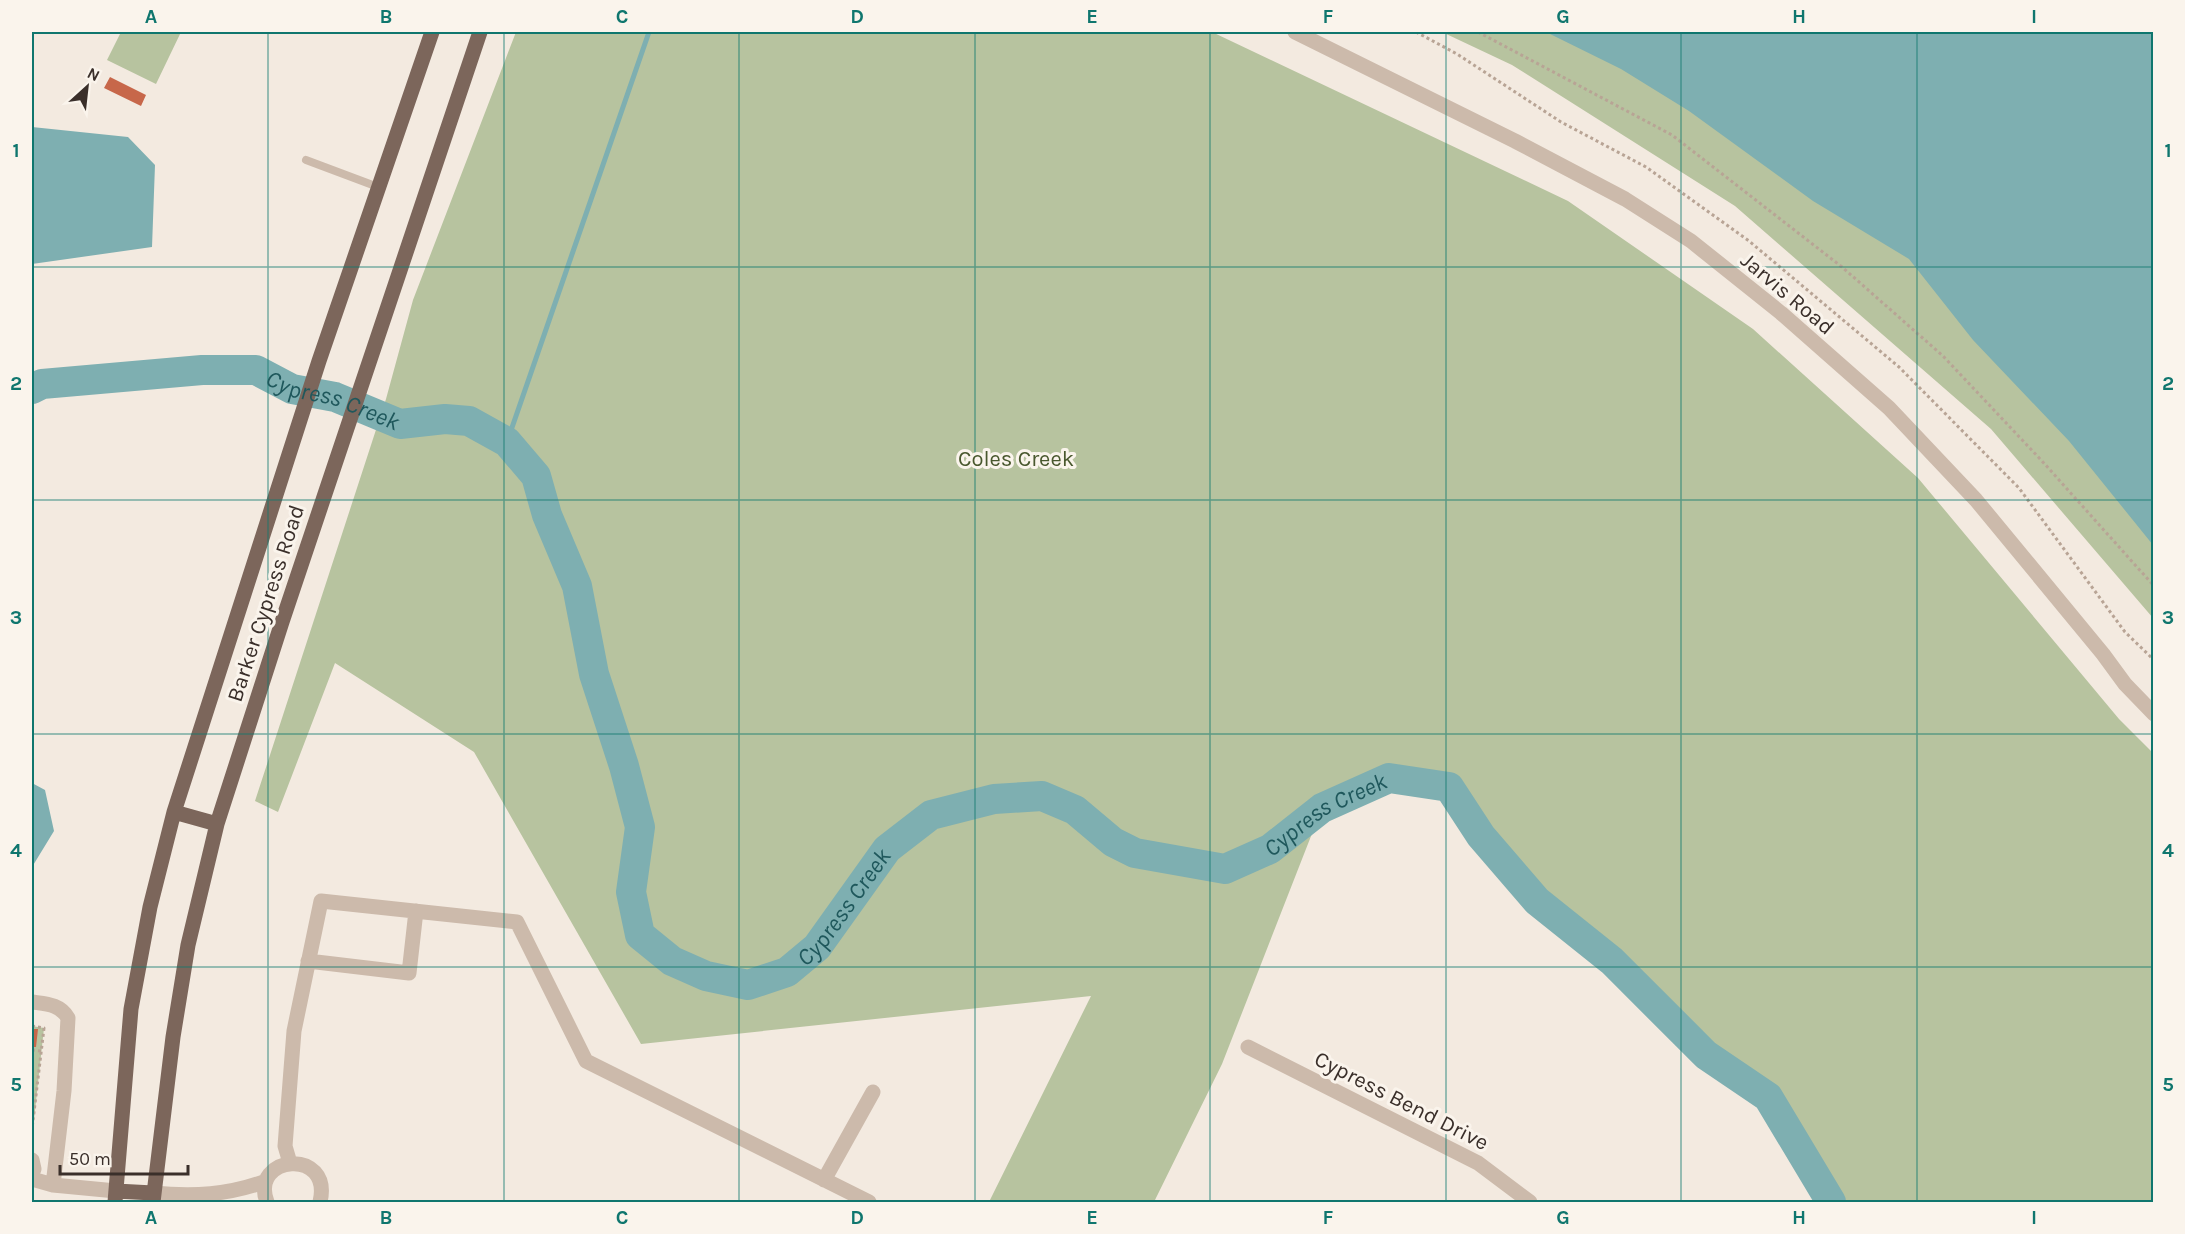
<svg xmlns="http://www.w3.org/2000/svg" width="2185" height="1234" font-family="Karla,sans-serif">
<rect width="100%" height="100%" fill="#f3eae0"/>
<path fill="#b7c39f" d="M121 32H181L156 84 107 60Z
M516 32H1212L1568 201 1753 329 1918 478 2119 719 2153 753V1202H1831L1769 1097 1706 1055 1612 961 1537 901 1481 836 1449 787 1389 778 1322 808 1222 1064 1154 1202H989L1091 996 641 1044 474 752 335 663 278 812 255 801 386 399 413 300Z
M1442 32H2153V618L1991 429 1735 206 1512 65Z
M32 1026 44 1028 33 1129H32Z"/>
<path fill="#7eafb1" d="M1546 32H2153V545L2069 441 1973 340 1909 259 1813 201 1689 111 1621 69Z
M32 127 128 137 155 165 152 247 32 264Z
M32 783 45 790 54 831 32 867Z"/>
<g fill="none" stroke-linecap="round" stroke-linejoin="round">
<path stroke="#7eafb1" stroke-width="5" d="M507 442 649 32"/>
<path stroke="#7eafb1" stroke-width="30" id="s1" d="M32 389 42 384 202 370H256L292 389 335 397 400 424 445 419 469 421 507 442 536 476 547 515 577 586 594 674 624 766 640 827 631 892 640 935 672 961 706 976 748 985 787 972 817 947 887 849 931 815 994 799 1042 796 1075 810 1113 842 1135 853 1225 869 1270 849 1322 808 1389 778 1449 787 1481 836 1537 901 1612 961 1706 1055 1768 1097 1831 1202"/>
</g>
<path fill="#c7674a" d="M110 77 146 95 141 106 104 88Z
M32 1029H38L36 1047H32Z"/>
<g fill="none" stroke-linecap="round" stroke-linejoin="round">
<path stroke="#b8a495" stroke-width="3" stroke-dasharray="3 3" stroke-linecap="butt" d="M1416 32 1457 54 1561 122 1646 167 1749 241 1899 367 2019 488 2125 632 2154 660
M1478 32 1672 135 1842 267 1943 356 2042 461 2154 586
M32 1026 44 1028 32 1129
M32 1050 41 1051"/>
<path stroke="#ccbaab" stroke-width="8" d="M306 160 378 187"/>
<path stroke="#ccbaab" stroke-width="15" d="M308 961 409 973 416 911
M32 1002C46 1004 60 1004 68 1018L64 1091 53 1185
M1248 1047 1478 1163 1530 1202
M32 1160 34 1169 32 1175
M290 1163 285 1146 294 1031 321 901 517 922 586 1061 869 1202
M32 1179 53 1185 116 1191
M824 1180 873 1092
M153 1193C193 1197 229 1195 266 1181
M267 1202C249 1155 333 1147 320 1202"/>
<path stroke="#ccbaab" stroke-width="15" d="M1295 32 1515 141 1625 199 1691 241 1781 313 1889 408 1976 500 2103 654 2125 684 2154 714"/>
<path stroke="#7c665b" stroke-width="15" d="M174 812 217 824
M116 1191 153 1193
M115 1202 131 1009 150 907 174 812 319 361 432 32
M153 1202 173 1037 188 945 217 824 282 622 480 32"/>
</g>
<path fill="none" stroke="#0f766e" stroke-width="1.5" stroke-opacity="0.55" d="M268 32V1202M504 32V1202M739 32V1202M975 32V1202M1210 32V1202M1446 32V1202M1681 32V1202M1917 32V1202M32 267H2154M32 500H2154M32 734H2154M32 967H2154"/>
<g text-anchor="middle" stroke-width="6" stroke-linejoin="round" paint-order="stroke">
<g font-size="22" fill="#3a2f2a" stroke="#faf4ec">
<text transform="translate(1788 293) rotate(40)" y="8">Jarvis Road</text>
<text transform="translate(265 603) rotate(-72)" y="8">Barker Cypress Road</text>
<text transform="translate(1402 1100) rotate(27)" y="8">Cypress Bend Drive</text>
</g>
<g font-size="22" fill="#49582e" stroke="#faf4ec">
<text x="1016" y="466">Coles Creek</text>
</g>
<g font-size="24" font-style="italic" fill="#1f585c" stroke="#faf4ec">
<text dy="8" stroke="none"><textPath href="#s1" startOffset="309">Cypress Creek</textPath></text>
<text dy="8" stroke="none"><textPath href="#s1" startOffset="1822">Cypress Creek</textPath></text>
<text dy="8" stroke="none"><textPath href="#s1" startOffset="1264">Cypress Creek</textPath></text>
</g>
</g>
<rect width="2185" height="1234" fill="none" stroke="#faf4ec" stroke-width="66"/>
<g transform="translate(87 87) rotate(27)" stroke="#faf4ec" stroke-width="4.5" paint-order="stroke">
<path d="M0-4.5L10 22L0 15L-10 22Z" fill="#3a2f2a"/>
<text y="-9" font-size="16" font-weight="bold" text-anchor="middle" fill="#3a2f2a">N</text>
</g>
<path d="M60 1165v9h128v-9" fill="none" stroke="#3a2f2a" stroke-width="3"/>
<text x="69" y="1165" font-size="18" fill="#3a2f2a" stroke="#faf4ec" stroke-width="4.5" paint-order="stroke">50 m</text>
<rect x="33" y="33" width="2119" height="1168" fill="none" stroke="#0f766e" stroke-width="2"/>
<g font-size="20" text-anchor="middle" font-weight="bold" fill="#0f766e">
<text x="151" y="23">A</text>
<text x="386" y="23">B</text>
<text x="622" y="23">C</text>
<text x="857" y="23">D</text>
<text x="1092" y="23">E</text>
<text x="1328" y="23">F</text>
<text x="1563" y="23">G</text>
<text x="1799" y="23">H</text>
<text x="2034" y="23">I</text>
<text x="16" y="157">1</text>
<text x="2168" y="157">1</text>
<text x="16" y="390">2</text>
<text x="2168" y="390">2</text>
<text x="16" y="624">3</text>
<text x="2168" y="624">3</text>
<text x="16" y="857">4</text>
<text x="2168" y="857">4</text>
<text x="16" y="1091">5</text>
<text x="2168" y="1091">5</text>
<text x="151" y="1224">A</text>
<text x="386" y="1224">B</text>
<text x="622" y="1224">C</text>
<text x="857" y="1224">D</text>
<text x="1092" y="1224">E</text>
<text x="1328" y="1224">F</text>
<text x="1563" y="1224">G</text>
<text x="1799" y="1224">H</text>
<text x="2034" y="1224">I</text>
</g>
</svg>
